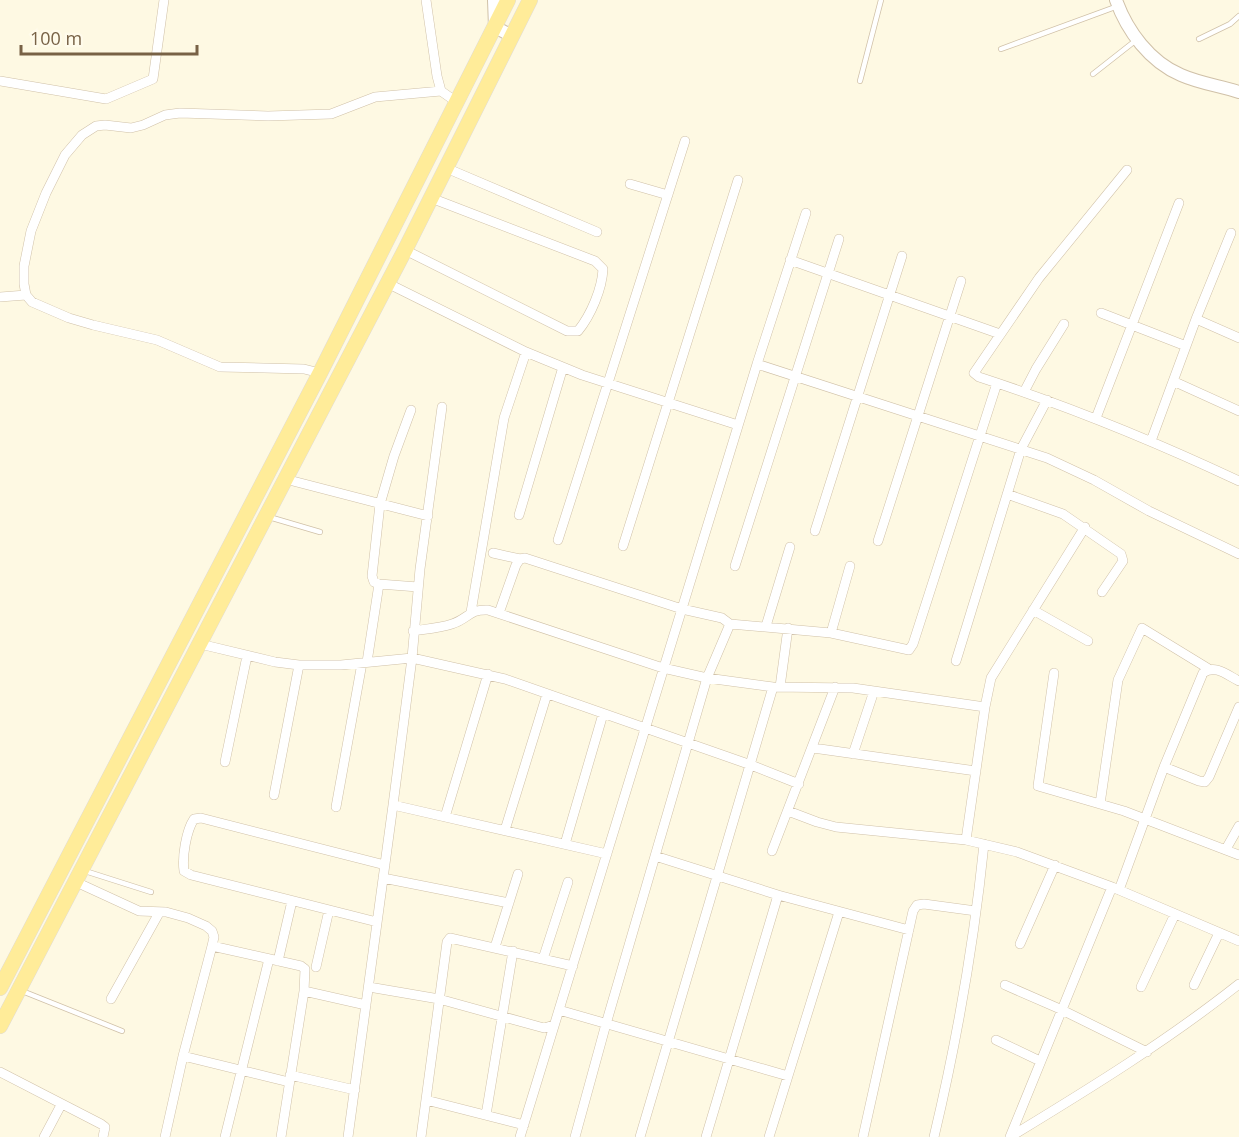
<svg xmlns="http://www.w3.org/2000/svg" width="1239" height="1137" font-family="'Open Sans',sans-serif">
<rect width="100%" height="100%" fill="#fef9e3"/>
<g fill="none" stroke-linecap="round" stroke-linejoin="round">
<g stroke="#d0c1a8" stroke-width="6">
<path id="service" d="M1199 39 1230 24 1239 16
M1001 49 1118 6
M1093 74 1135 41
M860 81 881 0
M269 517 320 532
M85 871 151 892
M22 991 122 1031"/>
</g>
<g stroke="#d0c1a8" stroke-width="10">
<path id="minor" d="M426 0 437 76 441 91 458 103
M0 81 106 99 153 79 164 0
M446 168 597 232
M1127 170 1039 278 974 373 979 377C1068 406 1154 441 1239 481
M630 184 668 195
M806 213 757 364 1047 458 1094 480 1149 511 1239 554
M405 250 567 331H578C591 315 602 289 603 269L595 261 431 198
M790 260 1000 334
M387 283 526 352 582 375 738 425
M0 297 26 295
M1101 313 1186 346
M1196 319 1239 338
M320 373 304 369 220 367 157 340 93 325 69 318 32 302 26 295 24 284V266L31 231 46 193 65 155 82 135 96 126 105 125 131 128 143 125 165 115 180 113 268 116 331 114 375 97 441 91
M1173 381 1239 411
M1024 392 1036 369 1064 324
M411 410 394 456 380 504 372 576 374 582 379 584 418 587
M1096 418 1179 203
M1151 441 1196 319 1231 233
M285 479 428 516
M1007 494 1063 514 1121 554 1123 561 1102 592
M519 515 563 367
M815 531 902 256
M558 540 685 141
M878 541 961 281
M623 546 738 180
M493 553 520 559
M735 566 839 239
M1033 610 1088 641
M471 612 504 418 526 352
M499 613 516 565 520 559 525 558 682 609 722 618 730 624 831 633 909 650 913 644 997 383
M766 626 790 547
M413 631C426 629 440 628 452 624 468 619 469 609 488 610L663 668 707 678 773 687 853 688 985 707
M831 633 850 566
M200 644 275 662 299 665H341L412 658 505 679 751 765 799 784
M956 661 1021 449 1047 400
M367 662 379 584
M1054 673 1038 786 1124 811 1239 855
M780 687 788 628
M813 748 976 771
M853 754 874 691
M225 762 247 656
M1164 767 1199 781 1205 782 1209 777 1239 707
M274 795 299 665
M1100 804 1118 680 1142 628 1209 669
M393 805 607 854
M336 807 362 663
M788 811 817 822 836 827 966 840 1017 852 1112 887 1239 941
M445 817 488 674
M505 830 547 694
M966 840 985 707 991 678 1085 527
M565 844 603 714
M1226 849 1239 826
M772 851 835 687
M655 856 778 895 909 930
M383 878 509 903
M76 882 139 911 166 912 188 918 206 926 212 931 214 937 212 946 183 1056 165 1137
M1119 890 1164 767 1203 673C1215 664 1227 675 1239 681
M377 922 191 875 184 871C182 857 186 831 194 819L201 818 385 865
M1020 944 1055 865
M212 946 301 966 305 969 304 991 281 1137
M495 947 518 874
M543 959 568 882
M278 961 292 901
M316 967 329 910
M1005 985 1060 1009 1147 1052
M1194 985 1219 933
M369 987 439 999 544 1028 554 1025
M1141 987 1175 914
M304 991 366 1005
M111 999 159 913
M559 1010 788 1076
M996 1040 1040 1061
M183 1056 289 1082
M0 1072 101 1124 105 1127 103 1137
M290 1075 355 1090
M426 1100 524 1125
M486 1115 513 951
M44 1137 61 1105
M225 1137 269 959
M348 1137 393 805 412 658 420 569 442 407
M421 1137 447 942 450 938 573 966
M520 1137 757 364
M575 1137 606 1024 707 678 730 624
M640 1137 773 687
M706 1137 778 895
M769 1137 839 912
M863 1137 913 911 917 905 924 904 976 911
M934 1137C957 1040 974 943 984 844
M1010 1137C1089 1089 1167 1041 1239 984
M1010 1137 1112 887"/>
</g>
<g stroke="#d0c1a8" stroke-width="14">
<path id="tertiary" d="M494 0 495 27 512 36
M1116 0C1127 31 1150 62 1181 75 1199 83 1220 86 1239 92"/>
</g>
<g stroke="#e1dcd6" stroke-width="16">
<path id="primary" d="M0 988 320 373 508 0
M0 1026 405 250 530 0"/>
</g>
<use href="#service" stroke="#fff" stroke-width="4.5"/>
<use href="#minor" stroke="#fff" stroke-width="9"/>
<use href="#tertiary" stroke="#fff" stroke-width="12"/>
<use href="#primary" stroke="#ffec99" stroke-width="15"/>
</g>
<path d="M21 45v9h176v-9" fill="none" stroke="#786246" stroke-width="3"/>
<text x="30" y="45" font-size="18" fill="#786246" stroke="#fffbeb" stroke-width="4.5" paint-order="stroke">100 m</text>
</svg>
